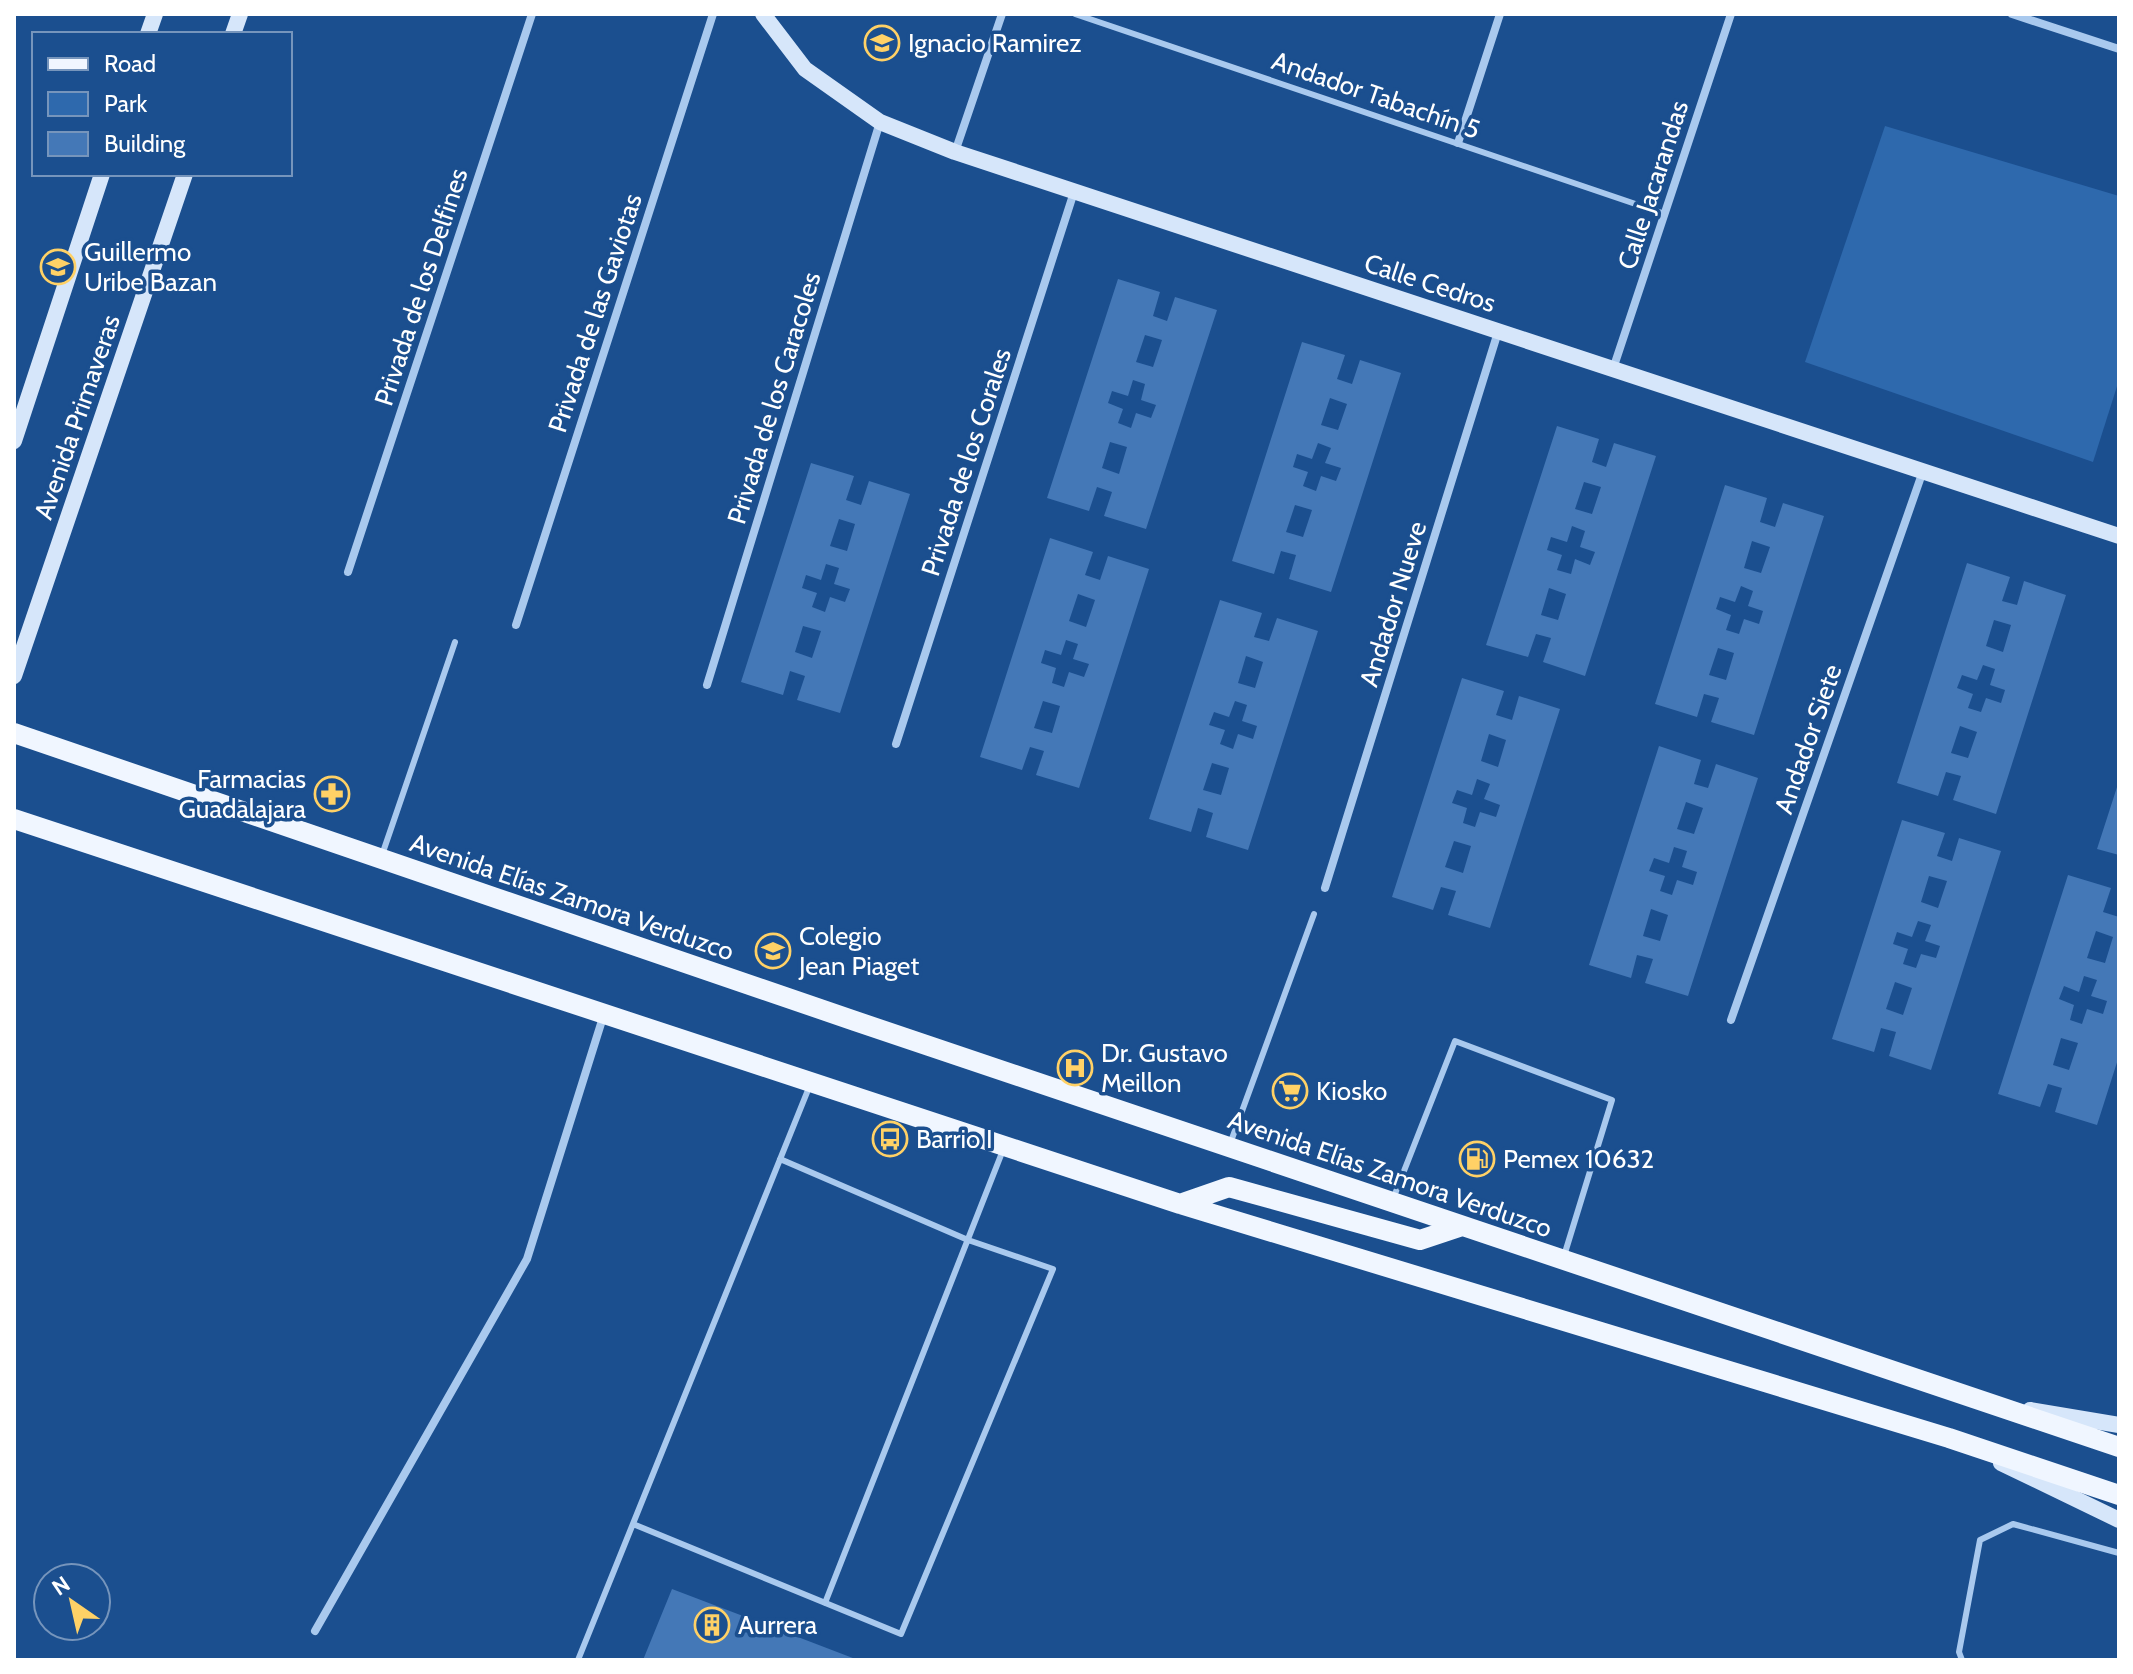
<svg xmlns="http://www.w3.org/2000/svg" width="2133" height="1674" font-family="Cabin,sans-serif">
<rect width="100%" height="100%" fill="#1b4f8f"/>
<path fill="#2e69ad" d="M1885 126 2119 196V380L2093 462 1805 362Z"/>
<path fill="#4478b7" fill-rule="evenodd" d="M1118 279 1160 292 1153 316 1167 321 1175 297 1217 310 1146 529 1104 516 1112 492 1097 487 1089 511 1047 498ZM1145 335 1162 340 1153 367 1136 362ZM1133 380 1145 384 1141 400 1156 405 1151 418 1136 413 1131 428 1118 423 1123 409 1108 403 1112 391 1128 396ZM1110 442 1127 447 1119 474 1102 468Z
M1302 342 1345 355 1337 379 1352 384 1360 360 1401 373 1331 592 1289 579 1296 555 1281 551 1274 574 1232 561ZM1330 398 1347 404 1338 430 1321 425ZM1318 443 1331 448 1325 463 1341 468 1336 481 1321 476 1316 491 1303 486 1308 472 1293 467 1297 454 1312 459ZM1295 505 1312 510 1303 537 1286 532Z
M1557 426 1599 439 1592 462 1606 467 1614 443 1656 456 1585 676 1543 662 1551 638 1536 634 1528 657 1486 645ZM1584 482 1601 487 1592 514 1575 509ZM1572 526 1585 531 1580 547 1595 552 1590 565 1575 559 1571 574 1557 570 1562 555 1547 550 1551 537 1567 542ZM1549 588 1566 594 1558 620 1541 615Z
M811 463 854 476 846 500 861 505 869 481 910 494 840 713 797 700 805 676 790 671 783 695 741 682ZM839 519 855 524 847 551 830 546ZM826 564 839 568 834 584 850 589 845 602 830 597 825 612 812 607 817 593 802 588 806 575 821 580ZM803 626 821 631 812 658 795 652Z
M1725 485 1767 498 1760 522 1775 527 1783 503 1824 516 1754 735 1711 722 1719 698 1704 694 1697 717 1655 704ZM1752 541 1770 547 1761 573 1744 568ZM1741 586 1753 591 1748 606 1763 611 1759 624 1744 619 1739 634 1726 630 1731 615 1716 609 1720 597 1735 602ZM1718 648 1734 653 1726 680 1709 675Z
M1050 538 1093 552 1085 575 1100 580 1108 556 1149 569 1079 788 1036 775 1044 751 1030 747 1022 770 980 757ZM1078 594 1095 600 1086 627 1069 621ZM1066 640 1078 644 1073 659 1089 664 1084 677 1069 672 1064 687 1052 683 1056 668 1041 663 1045 650 1061 655ZM1043 701 1060 706 1052 733 1034 728Z
M1967 563 2010 577 2002 601 2017 605 2024 581 2066 595 1996 814 1953 800 1961 776 1946 772 1938 796 1897 783ZM1994 620 2011 625 2003 652 1986 646ZM1983 665 1995 669 1990 685 2005 690 2001 703 1986 698 1981 712 1968 708 1973 694 1957 688 1962 675 1977 680ZM1960 726 1977 732 1968 758 1951 753Z
M1220 600 1262 613 1254 637 1269 641 1277 618 1318 631 1248 850 1206 837 1213 813 1198 808 1191 832 1149 819ZM1246 656 1263 662 1255 688 1238 683ZM1235 701 1247 705 1242 721 1257 726 1253 739 1238 734 1233 749 1220 744 1225 730 1209 725 1214 712 1229 717ZM1212 763 1229 768 1221 795 1203 790Z
M1462 678 1504 691 1496 715 1512 720 1519 696 1560 709 1490 928 1448 915 1456 891 1441 887 1433 910 1392 897ZM1489 734 1506 740 1498 767 1481 761ZM1477 779 1490 784 1484 799 1500 805 1496 817 1480 812 1475 827 1463 823 1467 808 1452 803 1457 790 1472 795ZM1454 841 1471 846 1463 873 1445 867Z
M1659 746 1701 760 1694 784 1708 788 1716 764 1758 778 1688 996 1645 983 1653 959 1637 955 1631 978 1589 965ZM1686 802 1703 808 1694 834 1677 829ZM1674 847 1687 851 1682 867 1697 872 1693 885 1677 880 1672 895 1660 891 1665 876 1649 871 1654 858 1669 863ZM1651 909 1668 915 1660 941 1643 936Z
M2118 784H2119V855L2097 849Z
M1902 820 1945 833 1937 856 1952 861 1959 838 2001 851 1931 1070 1889 1056 1896 1032 1881 1028 1874 1052 1832 1039ZM1929 876 1947 881 1938 908 1921 902ZM1918 921 1931 925 1925 941 1940 946 1936 958 1921 954 1916 968 1903 964 1908 949 1893 944 1897 932 1912 937ZM1895 982 1912 988 1903 1015 1886 1009Z
M2068 875 2111 888 2103 912 2119 917V1056L2097 1125 2055 1112 2062 1088 2048 1084 2040 1107 1998 1094ZM2096 931 2113 937 2105 963 2087 958ZM2084 976 2097 980 2091 996 2107 1001 2103 1014 2087 1009 2082 1024 2070 1020 2074 1005 2059 999 2064 986 2079 992ZM2061 1038 2078 1043 2069 1070 2053 1065Z
M672 1589 858 1660H643Z"/>
<g fill="none" stroke-linecap="round" stroke-linejoin="round">
<path stroke="#a9c9ee" stroke-width="6" d="M1075 14 1665 214
M382 855 455 642
M1230 1144 1314 914
M1393 1199 1455 1041 1612 1100 1564 1256
M633 1524 901 1634 1053 1269 968 1240 780 1159
M825 1603 1003 1150
M578 1660 810 1085
M1962 1660 1959 1652 1980 1540 2013 1524 2119 1553"/>
<path stroke="#a9c9ee" stroke-width="8" d="M2012 14 2119 49
M1458 143 1500 14
M955 152 1002 14
M1613 369 1731 14
M348 572 532 14
M516 625 713 14
M707 685 880 122
M896 744 1074 192
M1325 888 1498 332
M1731 1020 1923 471
M315 1631 527 1259 604 1014"/>
<path stroke="#d6e6fa" stroke-width="16" d="M763 14 805 69 880 122 955 152 2119 536
M148 34 155 14
M233 34 240 14
M14 441 102 174
M14 676 185 174
M2030 1410 2119 1425
M2001 1463 2119 1520"/>
<path stroke="#f0f6ff" stroke-width="20" d="M14 733 855 1021 2119 1447
M14 819 1180 1204 1949 1438 2119 1495
M1180 1204 1229 1187 1420 1240 1462 1226"/>
</g>
<defs>
<g id="school-ring" transform="scale(1.8)"><circle r="9.5" fill="#1b4f8f" stroke="#ffd166" stroke-width="1.5"/><path d="M0-5L7-2L0 1L-7-2ZM-4 1L0 2.5L4 1V4Q0 6-4 4Z" fill="#ffd166"/></g>
<g id="pharmacy-ring" transform="scale(1.8)"><circle r="9.5" fill="#1b4f8f" stroke="#ffd166" stroke-width="1.5"/><path d="M-2-6h4v4h4v4h-4v4h-4v-4h-4v-4h4Z" fill="#ffd166"/></g>
<g id="hospital-ring" transform="scale(1.8)"><circle r="9.5" fill="#1b4f8f" stroke="#ffd166" stroke-width="1.5"/><path d="M-5-5h3v3.5h4V-5h3V5h-3V1.5h-4V5h-3Z" fill="#ffd166"/></g>
<g id="supermarket-ring" transform="scale(1.8)"><circle r="9.5" fill="#1b4f8f" stroke="#ffd166" stroke-width="1.5"/><path d="M-6-5.5h2.5l.6 2H6L4.5 2H-2.5L-4.4-4H-6ZM-1.5 3.2a1.3 1.3 0 1 0 .1 0ZM3 3.2a1.3 1.3 0 1 0 .1 0Z" fill="#ffd166"/></g>
<g id="bus-ring" transform="scale(1.8)"><circle r="9.5" fill="#1b4f8f" stroke="#ffd166" stroke-width="1.5"/><path d="M-5-6H5V4H4V6H2V4H-2V6H-4V4H-5ZM-3.5-4V0h7V-4ZM-3.5 1.2v1.5H-2V1.2ZM2 1.2v1.5H3.5V1.2Z" fill="#ffd166"/></g>
<g id="fuel-ring" transform="scale(1.8)"><circle r="9.5" fill="#1b4f8f" stroke="#ffd166" stroke-width="1.5"/><path d="M-5.5-6h7V0h2V4h1.3V-2.5L3-4.5l.8-.8L6-3V5H2.5V1h-1V6h-7ZM-4.2-4.7v3.2H.2V-4.7Z" fill="#ffd166"/></g>
<g id="building-ring" transform="scale(1.8)"><circle r="9.5" fill="#1b4f8f" stroke="#ffd166" stroke-width="1.5"/><path d="M-4-6H4V6H1V3H-1V6H-4ZM-2.5-4.3h1.7v1.8h-1.7ZM.8-4.3h1.7v1.8H.8ZM-2.5-1h1.7V.8h-1.7ZM.8-1h1.7V.8H.8Z" fill="#ffd166"/></g>
</defs>
<g fill-rule="evenodd">
<use href="#school-ring" x="882" y="43"/>
<use href="#school-ring" x="58" y="267"/>
<use href="#pharmacy-ring" x="332" y="794"/>
<use href="#school-ring" x="773" y="951"/>
<use href="#hospital-ring" x="1075" y="1068"/>
<use href="#supermarket-ring" x="1290" y="1091"/>
<use href="#bus-ring" x="890" y="1139"/>
<use href="#fuel-ring" x="1477" y="1159"/>
<use href="#building-ring" x="712" y="1625"/>
</g>
<g text-anchor="middle" stroke-width="7" stroke-linejoin="round" paint-order="stroke">
<g font-size="26" fill="#fff" stroke="#1b4f8f" text-anchor="start">
<text x="908" y="52">Ignacio Ramirez</text>
<text x="84" y="261">Guillermo<tspan x="84" dy="30">Uribe Bazan</tspan></text>
<text x="306" y="788" text-anchor="end">Farmacias<tspan x="306" dy="30">Guadalajara</tspan></text>
<text x="799" y="945">Colegio<tspan x="799" dy="30">Jean Piaget</tspan></text>
<text x="1101" y="1062">Dr. Gustavo<tspan x="1101" dy="30">Meillon</tspan></text>
<text x="1316" y="1100">Kiosko</text>
<text x="916" y="1148">Barrio I</text>
<text x="1503" y="1168">Pemex 10632</text>
<text x="738" y="1634">Aurrera</text>
</g>
<g font-size="26" fill="#fff" stroke="#1b4f8f">
<text transform="translate(1376 95) rotate(19)" y="9">Andador Tabachín 5</text>
<text transform="translate(1653 185) rotate(-72)" y="9">Calle Jacarandas</text>
<text transform="translate(1430 283) rotate(18)" y="9">Calle Cedros</text>
<text transform="translate(421 287) rotate(-72)" y="9">Privada de los Delfines</text>
<text transform="translate(595 313) rotate(-72)" y="9">Privada de las Gaviotas</text>
<text transform="translate(774 398) rotate(-73)" y="9">Privada de los Caracoles</text>
<text transform="translate(77 417) rotate(-71)" y="9">Avenida Primaveras</text>
<text transform="translate(966 462) rotate(-72)" y="9">Privada de los Corales</text>
<text transform="translate(1393 604) rotate(-73)" y="9">Andador Nueve</text>
<text transform="translate(1808 739) rotate(-71)" y="9">Andador Siete</text>
<text transform="translate(572 897) rotate(19)" y="9">Avenida Elías Zamora Verduzco</text>
<text transform="translate(1390 1174) rotate(19)" y="9">Avenida Elías Zamora Verduzco</text>
</g>
</g>
<rect width="2133" height="1674" fill="none" stroke="#ffffff" stroke-width="32"/>
<rect x="32" y="32" width="260" height="144" fill="#1b4f8f" stroke="#7695bc" stroke-width="2"/>
<rect x="48" y="58" width="40" height="12" fill="#f0f6ff" stroke="#7695bc" stroke-width="2"/>
<text x="104" y="72" font-size="24" fill="#ffffff">Road</text>
<rect x="48" y="92" width="40" height="24" fill="#2e69ad" stroke="#7695bc" stroke-width="2"/>
<text x="104" y="112" font-size="24" fill="#ffffff">Park</text>
<rect x="48" y="132" width="40" height="24" fill="#4478b7" stroke="#7695bc" stroke-width="2"/>
<text x="104" y="152" font-size="24" fill="#ffffff">Building</text>
<g transform="translate(72 1602) rotate(326)"><circle r="38" fill="#1b4f8f" stroke="#7695bc" stroke-width="2"/>
<path d="M0-6L14 30L0 20L-14 30Z" fill="#ffd166"/>
<text y="-12" font-size="22" font-weight="bold" text-anchor="middle" fill="#ffffff">N</text>
</g>
</svg>
